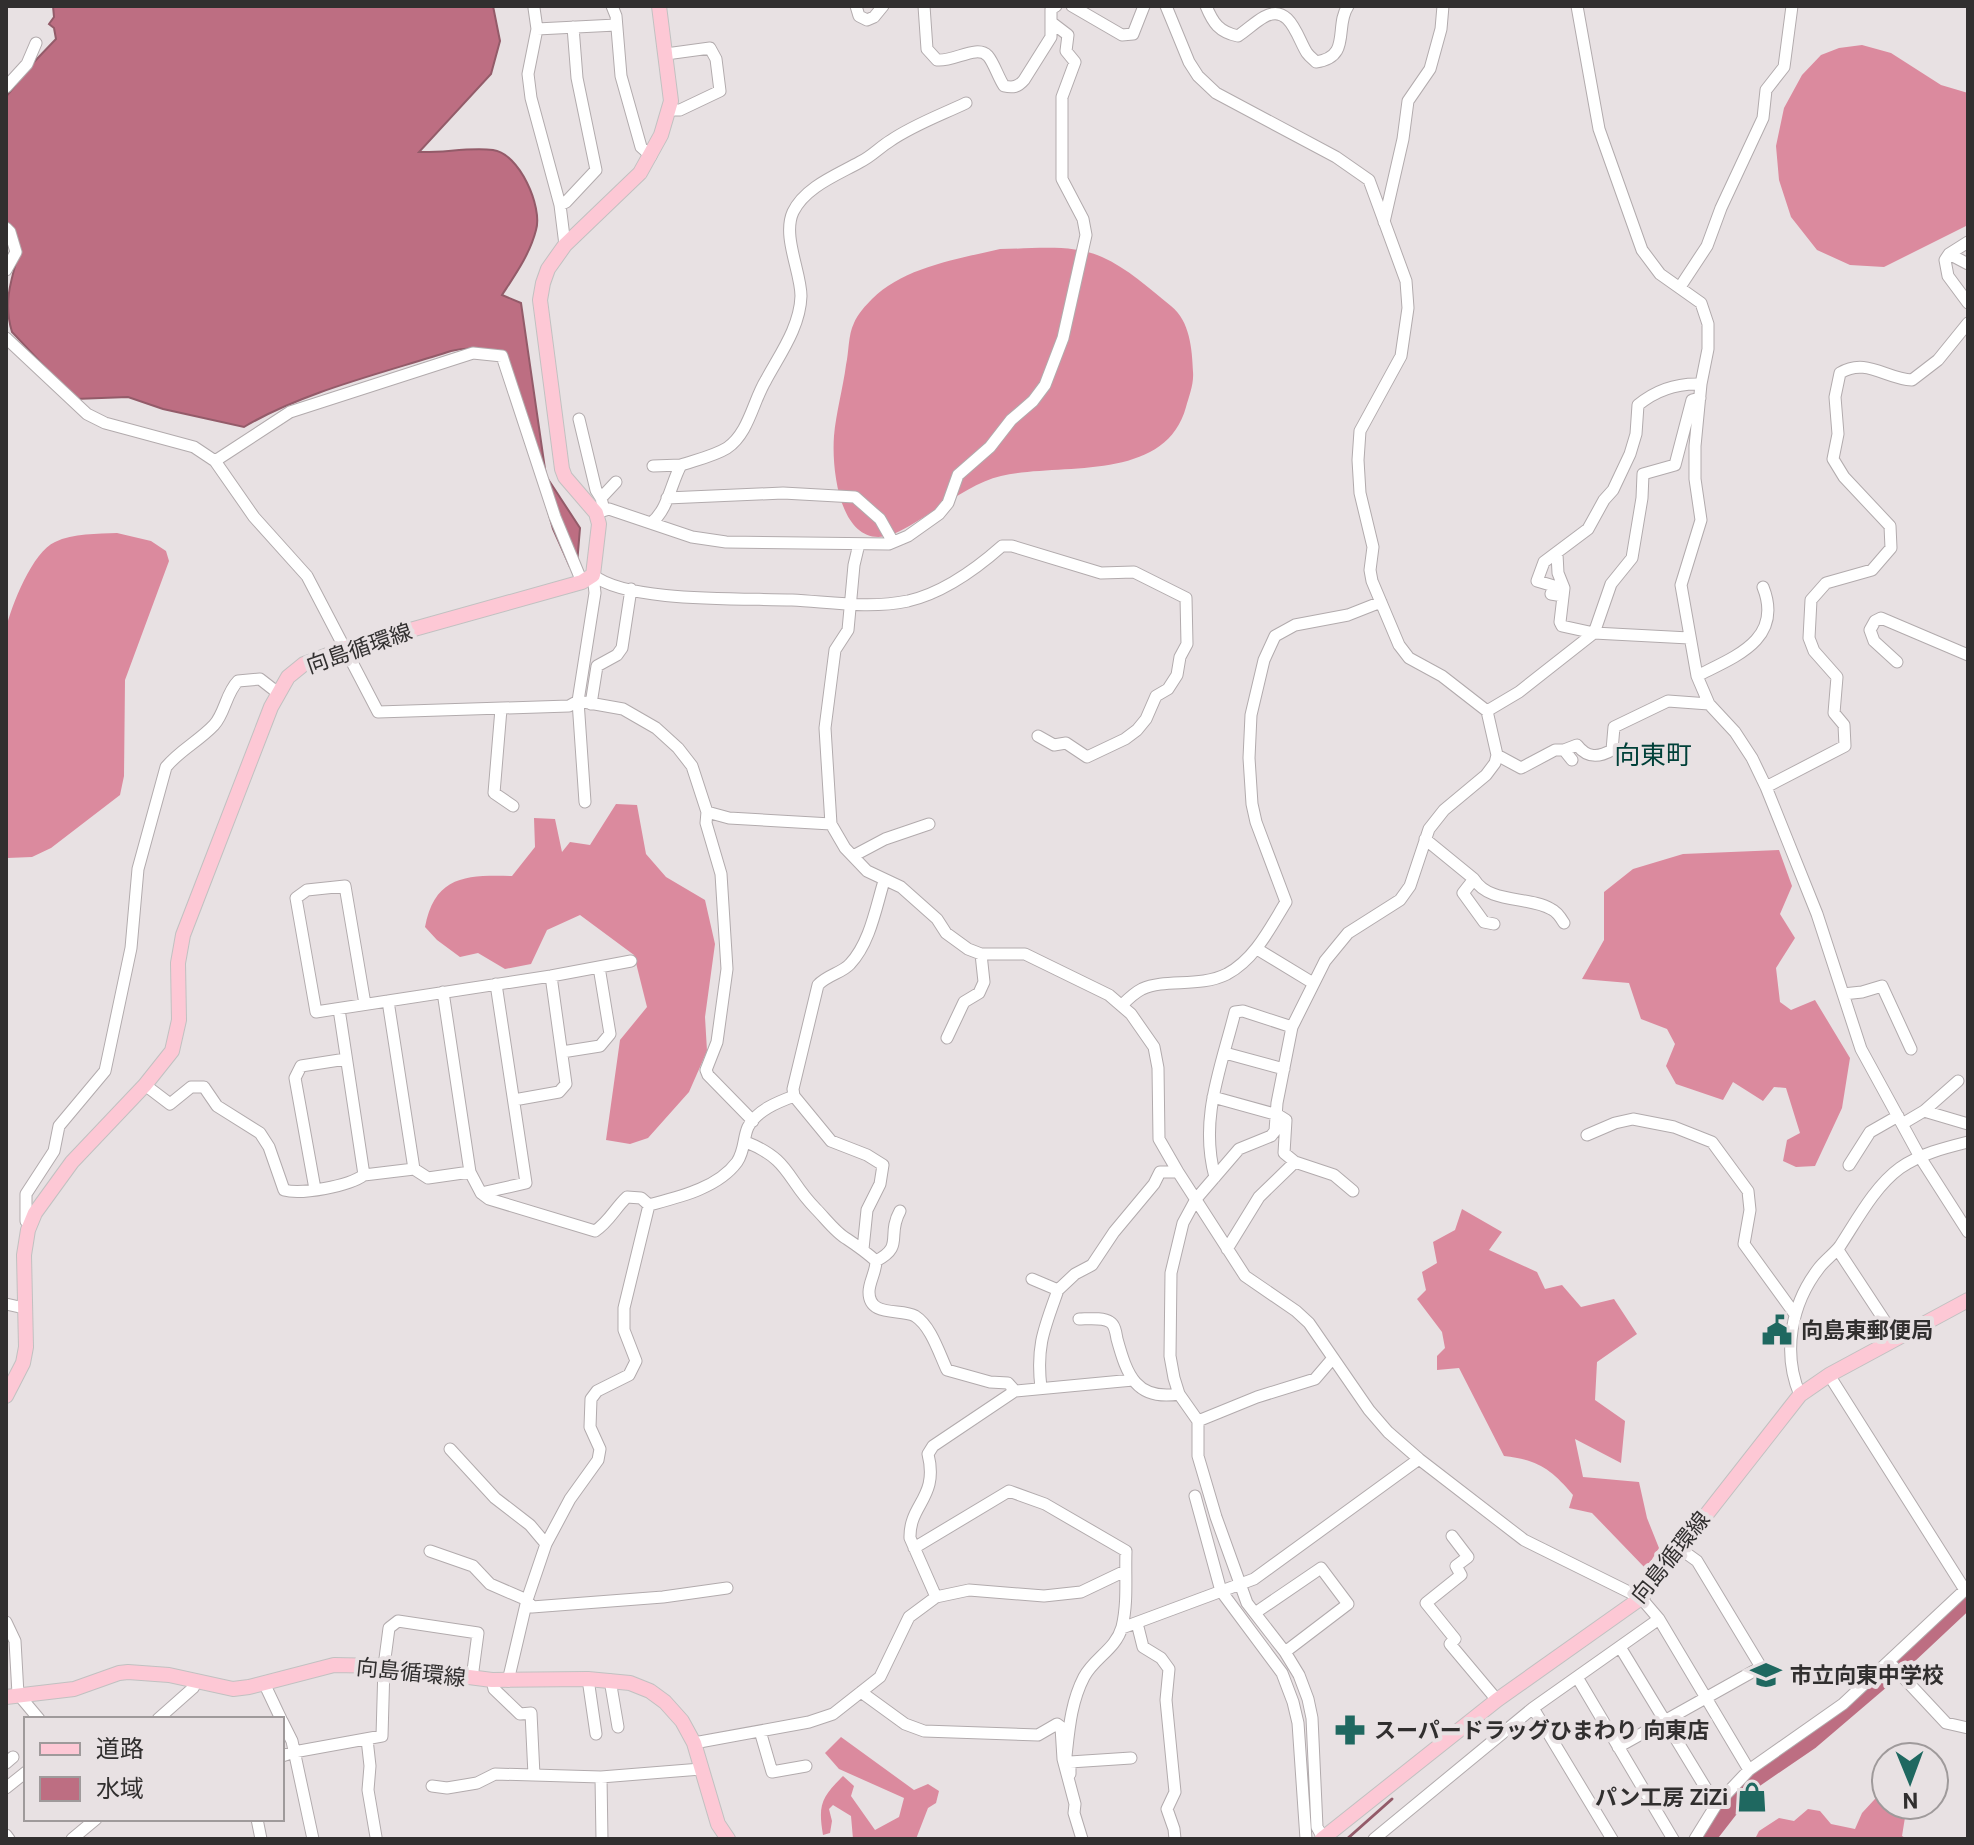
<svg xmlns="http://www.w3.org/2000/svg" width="1974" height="1845" font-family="Roboto,'Noto Sans JP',sans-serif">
<rect width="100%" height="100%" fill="#e8e1e3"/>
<path fill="#db8a9e" d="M1862 45 1891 53 1941 85 1968 93V225L1884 267 1850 265 1817 250 1791 217 1779 180 1776 146 1784 108 1802 75 1821 55 1839 48Z
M1000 249C1032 249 1072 243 1102 257 1127 268 1150 289 1171 306 1190 321 1192 349 1193 372 1194 384 1189 396 1186 407 1165 484 1059 462 1001 476 967 484 932 515 900 531 843 560 831 476 834 436 836 413 843 388 846 365 849 352 848 335 854 323 857 315 866 305 872 299 904 267 958 259 1000 249Z
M117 533 151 541 166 551 169 561 125 680 124 776 120 795 51 848 32 857 7 858 6 629C11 606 33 551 55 542 73 533 98 534 117 533Z
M616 804 637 805 646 854 666 877 705 900 715 944 705 1017 707 1051 689 1092 648 1138 630 1144 606 1140 620 1040 647 1007 634 955 580 915 547 930 531 964 505 969 478 953 460 957 437 940 425 927C435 875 467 875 512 876L535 847 534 818 555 819 562 852 570 842 590 845Z
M1779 850 1792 886 1780 914 1795 938 1776 968 1780 1002 1791 1010 1815 1000 1850 1058 1842 1108 1815 1166 1796 1167 1783 1161 1787 1140 1800 1133 1786 1088 1774 1087 1763 1101 1733 1082 1723 1100 1676 1084 1666 1066 1675 1044 1667 1029 1641 1019 1629 983 1582 979 1604 940V892L1633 869 1683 854Z
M1462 1209 1502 1232 1489 1250 1537 1272 1545 1289 1562 1285 1581 1307 1614 1299 1637 1334 1597 1362 1595 1400 1625 1421 1621 1463 1575 1439 1583 1477 1639 1482 1647 1518 1659 1548 1646 1569 1592 1513 1569 1508 1573 1495C1551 1469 1538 1460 1504 1456L1459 1368 1437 1370V1356L1445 1348 1442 1332 1417 1299 1426 1290 1422 1272 1437 1263 1433 1242 1455 1230Z
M841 1737 914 1790 928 1784 939 1791 936 1803 928 1808 916 1839H853L851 1816 833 1805 829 1809 832 1821 830 1833 823 1835C818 1805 821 1798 843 1776L854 1786 851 1796 875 1830 899 1817 904 1798 839 1769 825 1753Z
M1886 1787V1805H1907L1902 1836 1907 1839H1755L1759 1831 1779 1818 1794 1821 1808 1809 1820 1811 1831 1824 1855 1829 1862 1813Z"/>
<path fill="#bd6e82" stroke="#935b69" stroke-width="2" d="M53 6H493L500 41 491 74 419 152C443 153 469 147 493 150 519 153 543 207 536 230 530 254 515 275 502 295L521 303 546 476 580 528 577 564 570 567 553 529 504 358C493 347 466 347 451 351 386 372 302 392 244 427L163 409 128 397 75 399 12 332C3 303 11 280 19 252L6 223V97L34 62 56 39 54 28 49 24 54 17Z"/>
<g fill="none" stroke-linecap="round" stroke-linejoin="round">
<path stroke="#935b69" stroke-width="3" d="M1347 1839 1392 1799"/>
<path stroke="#bd6e82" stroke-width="18" d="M1706 1839 1751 1781 1811 1740 1886 1676 1968 1599"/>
<g stroke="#b2abad" stroke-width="13">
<path id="minor" d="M612 6 616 16 621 76 641 147 651 156
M856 6 859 16 867 20 874 17 883 6
M924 6 927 49 937 60C954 62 977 44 988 56 994 63 998 77 1004 86 1013 88 1018 87 1024 80L1051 37V9L1056 6
M1072 6 1122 35 1133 34 1144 6
M1166 6 1189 62 1198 76 1216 93 1336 157 1369 180 1406 281 1408 308 1401 356 1360 431 1358 460 1360 493 1373 547 1370 570 1372 581 1399 645 1409 658 1442 676 1487 711 1497 755 1495 763 1486 775 1444 810 1429 829 1410 886 1400 900 1348 933 1325 961 1292 1027 1277 1103 1275 1131 1271 1136 1239 1149 1196 1199 1183 1223 1171 1273 1170 1356 1174 1378 1179 1394 1198 1421V1456L1216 1517 1247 1603 1285 1652 1299 1675 1308 1699 1312 1718 1317 1827 1323 1838
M1206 6C1213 23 1219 32 1238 36 1247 30 1255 22 1264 17 1290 2 1298 40 1307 53 1310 57 1313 59 1316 62 1352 57 1334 26 1348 6
M1577 6 1599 129 1642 250 1660 274 1701 303 1708 324V349L1701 384 1695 446V479L1701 520 1681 585 1697 676 1709 704 1735 732 1752 758 1766 787 1817 914 1861 1049 1920 1157 1968 1232
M534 8 537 29
M666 54 710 48 716 59 720 91 680 110H669
M6 87 27 64 36 43
M560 205 566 202 596 170 577 78 573 27
M1384 222 1403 139 1408 101 1430 69 1441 29 1443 6
M6 228 10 232 16 252 6 270
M1968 242 1949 254 1945 260 1948 276 1968 303
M565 245 560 205 531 98 528 74 537 29 616 25
M1949 254 1968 264
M1680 287 1707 246 1721 208 1763 118 1766 90 1784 67 1792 6
M6 338 87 414 105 423 194 447 215 461 254 517 307 576 378 712 569 706 578 701 585 802
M579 419 596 490 601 498 604 510
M215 461 290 412 473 353 502 356 555 517 582 582
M653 466 681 465
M601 498 616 482
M667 498 783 493 855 497 880 519 893 542
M596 513 609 509 692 537 726 542 889 544 908 536 939 514 948 503 958 475 990 447 1011 420 1033 401 1045 385 1063 338 1086 235 1083 219 1062 179V97L1075 62 1066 51 1068 35 1051 22
M651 523C668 510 671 483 681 465 696 460 714 456 727 448 749 433 753 401 766 380 780 354 800 327 801 296 801 272 782 236 793 212 805 187 837 175 860 162 871 157 880 147 890 141 913 125 941 115 966 103
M1557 554 1558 573 1564 588 1560 622 1562 626 1594 633 1689 638
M593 575 595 593 578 701 623 709 656 728 678 748 692 766 707 812 729 818 831 824 845 848 867 871 901 887 937 919 946 933 968 949 981 954H1025L1109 995 1131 1014 1154 1047 1158 1068 1159 1139 1178 1172 1245 1276 1296 1311 1309 1323 1369 1410 1388 1432 1419 1459 1524 1540 1641 1598 1659 1619 1749 1770
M593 575C627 603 745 598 792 600 830 602 869 609 908 601 943 593 976 569 1002 546H1012L1101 573 1134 572 1186 598 1187 644 1180 657 1177 675 1168 689 1156 696 1146 719 1137 730 1125 739 1087 757 1066 743 1054 745 1038 736
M1563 596 1551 594 1554 586 1537 581 1544 562 1588 529 1604 500 1613 490 1630 454 1636 434 1638 405C1656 390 1678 383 1701 384
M1897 662 1874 641 1870 630 1875 621 1881 618 1968 655
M1697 676C1734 657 1784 640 1763 587
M591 704 597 666 617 655 622 648 631 589
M501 709 494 793 513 806
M1487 711 1519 692 1594 633 1611 584 1632 558 1642 498 1643 474 1675 465 1692 400 1700 398
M1564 750 1577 745C1587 758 1598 758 1612 750L1614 727 1668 701 1709 704
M1497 755 1521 768 1555 750H1564L1572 760
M1766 787 1845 746 1844 725 1834 713 1837 677 1814 651 1809 638 1811 600 1826 583 1872 570 1891 548 1890 526 1844 477 1833 459 1838 434 1835 397 1840 373C1866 357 1886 379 1912 380L1938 360 1968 323
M707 812 706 823 721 874 727 969 717 1042 706 1070 708 1075 753 1121
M831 824 825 728 835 650 848 630 854 565 859 544
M1425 839 1474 879 1463 893 1484 922 1494 924
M853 856 885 839 929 824
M1474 879C1489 904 1529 896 1551 909 1556 911 1561 918 1564 923
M1257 949 1313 983
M443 992 470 1172 481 1193 526 1183 496 984
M1843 994 1862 992 1882 986 1911 1049
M388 1001 414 1169 428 1178 470 1172
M365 1004 345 886 307 890 296 898 316 1012 551 976 631 961
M1122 1005C1128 999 1134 993 1142 989 1166 978 1199 988 1227 974 1255 959 1270 928 1286 902L1256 822 1252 804 1249 758 1251 715 1264 660 1275 636 1295 625 1348 615 1381 602
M947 1038 964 1002 979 993 984 982 981 954
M562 1052 600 1046 610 1034 599 967
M1225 1053 1284 1069
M145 1085 170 1104 191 1087H204L217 1106 260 1133 269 1147 284 1190C301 1195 349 1186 364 1175L339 1009
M1213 1097 1278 1115 1286 1120 1284 1153 1295 1162 1259 1197 1227 1249
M514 1100 559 1092 566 1084 551 976
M1924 1111 1968 1124
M1902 1124 1924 1111 1958 1081
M1587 1135 1615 1123 1633 1119 1674 1127 1712 1142 1748 1191 1750 1210 1744 1244 1794 1313
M746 1142C791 1160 786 1179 816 1209 825 1218 836 1233 847 1239 859 1247 865 1251 876 1261 876 1272 869 1282 869 1292 869 1318 901 1308 915 1316 931 1326 939 1353 947 1370L990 1382 1008 1383 1015 1391
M1295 1162 1334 1175 1353 1191
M1849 1165 1870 1132 1898 1116
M364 1175 414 1169
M1215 1177C1199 1119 1221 1068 1235 1012L1243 1011 1292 1027
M315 1189 295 1078 301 1066 346 1059
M481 1193 489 1199 595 1231C609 1222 615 1208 627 1197L641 1198 649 1205 624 1308V1330L636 1361 629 1375 597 1391 591 1399 590 1427 600 1449 598 1460 570 1499 546 1544 527 1600 508 1681
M649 1205C679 1197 718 1188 737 1162 745 1150 743 1138 748 1127 757 1110 778 1102 794 1096
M30 1223 26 1221V1194L54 1151 59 1126 105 1071 131 948 138 869 166 767C180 750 199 741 214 725 225 713 226 693 238 681L260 679 278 693
M863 1249 867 1210 880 1184 883 1165 867 1155 831 1141 794 1096 793 1089 818 985C827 975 842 973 850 964 870 943 876 907 884 881
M1838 1250 1896 1338
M876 1261C905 1246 886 1236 900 1211
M1032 1279 1058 1290 1075 1274 1092 1265 1114 1232 1154 1184 1160 1172H1178
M6 1304 24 1308
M1079 1319C1087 1319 1103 1317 1110 1322 1115 1325 1116 1333 1117 1339 1127 1375 1136 1401 1179 1394
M1829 1375 1965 1590
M1041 1388C1036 1346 1044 1329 1058 1290
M1800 1395C1782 1353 1791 1304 1819 1268 1825 1260 1834 1254 1840 1246 1857 1220 1875 1186 1900 1168 1920 1154 1944 1148 1968 1142
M1198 1421 1257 1397 1315 1379 1333 1358
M450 1449 495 1498 530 1525 546 1544
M1195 1496 1221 1591 1282 1673 1293 1702 1298 1723 1306 1839
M1452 1536 1468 1557 1456 1566 1461 1575 1426 1603 1455 1639 1450 1644 1497 1700
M914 1548 1009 1491 1045 1504 1126 1551C1125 1576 1128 1602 1122 1627 1116 1649 1094 1658 1084 1677 1071 1702 1069 1729 1066 1756L1063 1759
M430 1551 473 1566 490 1584 527 1600 532 1607 663 1597 727 1588
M936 1597 910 1538C909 1504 939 1498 928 1454L933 1446 1015 1391 1133 1380
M1255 1613 1321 1568 1348 1604 1285 1652
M6 1622 15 1641 18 1694 39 1719
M1137 1623 1143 1647 1161 1658 1169 1669 1166 1700 1175 1792 1167 1809 1174 1829 1175 1839
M1122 1628 1254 1579 1419 1459
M1620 1647 1716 1805
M1889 1662 1946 1723 1968 1728
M1577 1677 1673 1839
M588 1679 596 1734
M492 1680 494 1689 520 1714 531 1713 534 1775
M610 1680 618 1727
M264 1683 281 1719
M861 1692 905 1724 924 1731 1038 1735 1057 1724 1061 1727 1063 1759 1075 1804 1074 1813 1082 1839
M1533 1708 1612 1839
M158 1719 193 1688 197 1681
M282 1721 292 1741 313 1839
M760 1731 772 1772 806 1766
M367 1739 370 1766 368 1790 376 1837
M694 1743 809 1722 833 1714 880 1677 909 1617 936 1597 969 1590 1044 1596 1081 1592 1125 1571
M1618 1747 1761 1667 1697 1561 1679 1548
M282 1756 294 1752 382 1736 384 1666 389 1628 398 1621 478 1633 472 1678
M6 1763 13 1757
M1070 1774V1762L1131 1758
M601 1777 602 1839
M432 1786 447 1788 477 1783 495 1774 601 1777 701 1769
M6 1788 26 1772
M257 1819 261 1839
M6 1835 9 1839
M72 1839 96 1819
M1374 1839 1533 1708 1659 1619
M1695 1839 1716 1805 1749 1770 1843 1704 1968 1587"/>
</g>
<g stroke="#c1c1c1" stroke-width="16">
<path id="major" d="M6 1396 23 1363 26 1347 24 1255 28 1230 35 1213 72 1162 145 1085 172 1051 179 1020 178 963 183 935 271 707 288 677 304 664 346 648 582 582 593 575 599 524 596 513 565 477 562 469 540 300 543 283 548 269 565 245 640 173 661 135 671 101 659 6
M6 1697 74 1689 119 1673 128 1672 169 1675 233 1689 249 1687 334 1665 384 1666 492 1680 588 1679 630 1683 650 1691 665 1702 682 1721 694 1743 718 1824 728 1839
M1322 1839 1497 1700 1641 1598 1800 1395 1829 1375 1968 1300"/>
</g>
<use href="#minor" stroke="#fff" stroke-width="11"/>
<use href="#major" stroke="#fdc8d5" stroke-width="14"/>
</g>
<defs>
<g id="civic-bare" transform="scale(2.4)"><path d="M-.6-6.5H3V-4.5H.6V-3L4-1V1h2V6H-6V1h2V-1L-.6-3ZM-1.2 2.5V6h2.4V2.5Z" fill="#1f6860" stroke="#e8e1e3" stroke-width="2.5" paint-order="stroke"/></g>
<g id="school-bare" transform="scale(2.4)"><path d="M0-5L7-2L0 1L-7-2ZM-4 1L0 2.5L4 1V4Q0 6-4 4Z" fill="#1f6860" stroke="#e8e1e3" stroke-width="2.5" paint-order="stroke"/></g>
<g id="pharmacy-bare" transform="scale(2.4)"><path d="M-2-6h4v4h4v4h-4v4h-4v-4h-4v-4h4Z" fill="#1f6860" stroke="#e8e1e3" stroke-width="2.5" paint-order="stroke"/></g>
<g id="shop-bare" transform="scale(2.4)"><path d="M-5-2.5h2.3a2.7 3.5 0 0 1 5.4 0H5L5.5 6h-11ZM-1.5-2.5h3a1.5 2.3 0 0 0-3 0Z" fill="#1f6860" stroke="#e8e1e3" stroke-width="2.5" paint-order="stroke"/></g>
</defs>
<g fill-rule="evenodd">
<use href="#civic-bare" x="1777" y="1330"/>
<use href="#school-bare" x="1766" y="1675"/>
<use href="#pharmacy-bare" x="1350" y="1730"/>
<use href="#shop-bare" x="1752" y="1797"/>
</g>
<g text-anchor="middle" stroke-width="8" stroke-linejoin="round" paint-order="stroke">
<g font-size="22" fill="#312f2f" stroke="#e8e1e3">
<text transform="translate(359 648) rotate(-19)" y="8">向島循環線</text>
<text transform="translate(1670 1557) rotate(-51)" y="8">向島循環線</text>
<text transform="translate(411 1672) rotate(6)" y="8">向島循環線</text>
</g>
<g font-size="22" font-weight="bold" fill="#312f2f" stroke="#e8e1e3" text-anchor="start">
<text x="1801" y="1338">向島東郵便局</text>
<text x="1790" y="1683">市立向東中学校</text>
<text x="1374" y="1738">スーパードラッグひまわり 向東店</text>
<text x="1728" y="1805" text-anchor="end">パン工房 ZiZi</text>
</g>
<g font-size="26" fill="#004039" stroke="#e8e1e3">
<text x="1653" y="764">向東町</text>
</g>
</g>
<rect width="1974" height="1845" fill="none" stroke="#312f2f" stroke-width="16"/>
<rect x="24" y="1717" width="260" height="104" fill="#e8e1e3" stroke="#9f9a9b" stroke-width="2"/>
<rect x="40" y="1743" width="40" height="12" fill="#fdc8d5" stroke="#9f9a9b" stroke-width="2"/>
<text x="96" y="1757" font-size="24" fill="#312f2f">道路</text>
<rect x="40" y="1777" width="40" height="24" fill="#bd6e82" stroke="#9f9a9b" stroke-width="2"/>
<text x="96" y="1797" font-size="24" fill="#312f2f">水域</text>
<g transform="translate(1910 1781) rotate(179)"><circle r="38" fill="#e8e1e3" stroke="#9f9a9b" stroke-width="2"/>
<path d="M0-6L14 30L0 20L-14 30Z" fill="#1f6860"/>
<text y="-12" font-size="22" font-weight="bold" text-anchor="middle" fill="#312f2f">N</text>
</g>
</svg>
